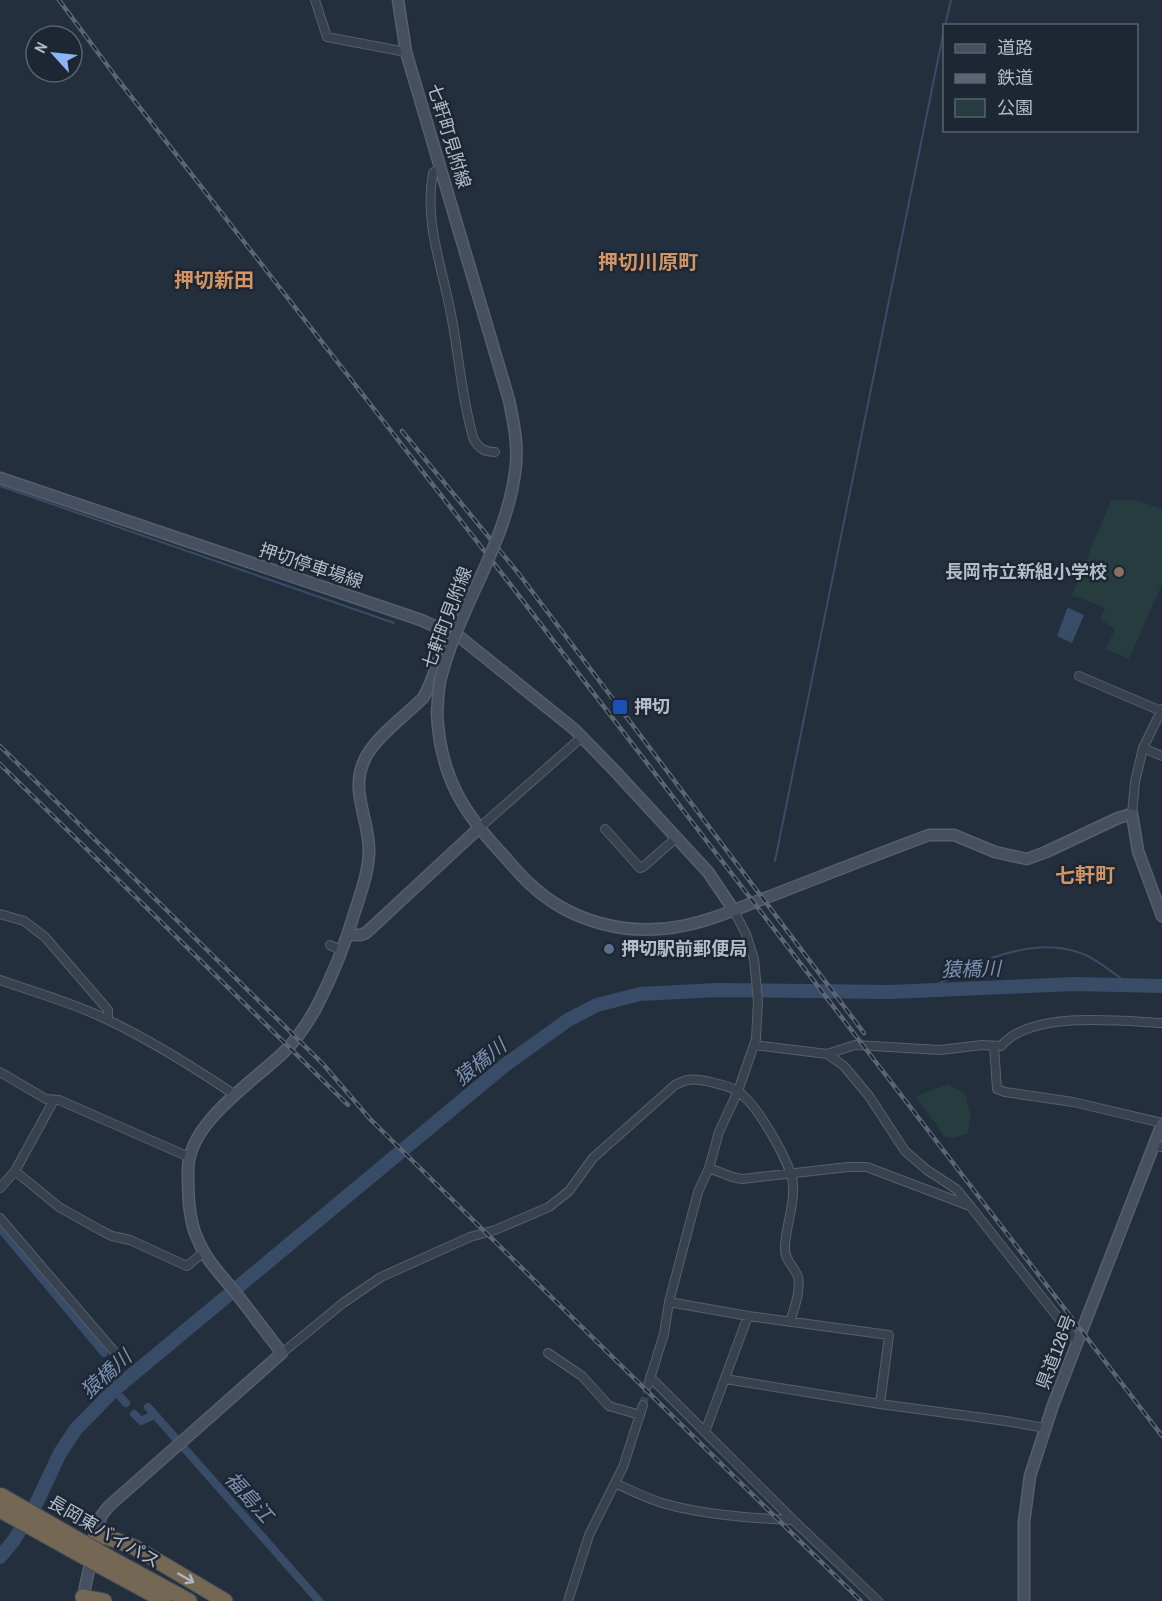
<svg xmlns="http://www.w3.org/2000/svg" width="1162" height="1601" font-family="'Archivo Narrow','Noto Sans JP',sans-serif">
<rect width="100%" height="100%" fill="#242f3e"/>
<path fill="#263c3f" d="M1111 500H1135L1162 509V584L1129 659 1106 649 1115 629 1100 619 1105 608 1072 595Z
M948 1084 965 1094 971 1117 967 1134 953 1138 944 1136 916 1096Z"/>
<path fill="#394c67" d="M1069 608 1084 615 1072 643 1057 636 1067 609Z"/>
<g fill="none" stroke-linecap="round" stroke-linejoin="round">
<path stroke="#394c67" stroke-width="2" d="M945 26 951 0
M0 486 394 623
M775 861 944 30
M910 991C941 988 963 969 992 958 1020 948 1054 942 1083 954 1101 961 1117 977 1133 987"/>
<path stroke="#394c67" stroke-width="8" d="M0 1228 104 1353
M114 1390 126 1403
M148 1407 319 1601
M134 1414 141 1421 154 1415"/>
<path stroke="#394c67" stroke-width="14" d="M0 1557 14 1540 37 1502 60 1453 76 1429 114 1390 505 1065 568 1020 597 1005 640 994 717 990 889 992 1074 984 1162 986"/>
<path stroke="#3a4453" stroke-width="8" stroke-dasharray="8 4" stroke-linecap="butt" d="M643 1405 648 1385"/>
<g stroke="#565f6c" stroke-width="10">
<path id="street" d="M315 0 327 37 406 52
M441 167 433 173C424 220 441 264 450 309 459 353 461 397 474 440 480 449 485 452 495 452
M1079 676 1161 711
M1143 748 1162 756
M1132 814 1135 782 1143 748 1162 709
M478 829 582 737
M605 829 640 868 643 867 676 838
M0 914 24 921 45 937 108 1010V1020
M330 945 342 951
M0 980C36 993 74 1003 108 1020 152 1041 195 1068 235 1095
M754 1045 827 1054 844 1066 869 1096 905 1151 927 1170 956 1189 971 1207 1078 1343
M994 1046 997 1089 1005 1092 1073 1102 1162 1123
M827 1054 855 1045 940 1050 982 1045 1001 1046C1031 1010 1119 1021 1162 1023
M0 1072 46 1099 59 1100 189 1157
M1153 1146 1162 1147
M709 1168 732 1177 742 1179 848 1167H867L967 1205
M15 1171 59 1207 100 1230 112 1236 130 1240 187 1266 204 1252
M0 1188 15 1171 54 1100
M0 1218 118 1356
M669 1302 748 1316 889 1335 880 1404
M282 1353 343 1303 381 1277 470 1237 495 1230 549 1207 569 1191 593 1158 675 1085C679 1083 683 1081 688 1080 698 1078 728 1085 737 1091 756 1102 791 1163 793 1184 795 1206 785 1227 785 1248 784 1260 795 1267 798 1277 801 1291 794 1309 790 1322
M548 1353 582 1376 609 1406 640 1415
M650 1377 793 1520 878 1601
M725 1379 880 1404 1006 1421 1045 1428
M648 1385 664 1334 669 1302 698 1192 709 1168 719 1132 738 1091 756 1039 758 1001 754 959 746 934 733 909
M705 1432 748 1316
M615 1483C630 1490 646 1498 662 1503 703 1515 751 1518 793 1520
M568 1601 589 1535 623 1467 643 1405"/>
</g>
<g stroke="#565f6c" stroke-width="13">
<path id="secondary" d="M398 0 406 52 509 400
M0 478 421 620 461 638 574 729 614 770 708 872 733 909
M437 713C440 776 463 813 505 857 513 866 521 876 530 884 570 922 628 937 682 926 714 920 746 905 776 894 827 874 878 854 929 835H954L995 852 1027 859 1046 852 1118 818 1132 814 1138 851 1162 916
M349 935H360L366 933 478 829
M82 1601 101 1516 109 1506 282 1353C266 1333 251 1312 235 1292 222 1276 206 1260 198 1240 188 1220 188 1191 188 1169 189 1122 253 1082 284 1052 297 1039 307 1024 316 1008 332 977 345 945 355 911 361 892 369 871 369 850 369 819 350 791 364 761 372 740 407 714 423 698 434 678 441 653 445 630
M1024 1601V1522L1030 1476 1053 1405 1162 1124"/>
</g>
<g stroke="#434c59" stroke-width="17">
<path id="highway" d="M96 1536 107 1537 134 1547 225 1601
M110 1558 189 1601
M106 1569 163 1600
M83 1597 104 1601"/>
</g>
<use href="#street" stroke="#38414e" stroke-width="8"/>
<use href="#secondary" stroke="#465061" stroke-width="10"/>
<use href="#highway" stroke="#746855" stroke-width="15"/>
<g stroke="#5a6575" stroke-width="4.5">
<path id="rail" d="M59 0 116 77 510 584 1162 1436
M402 431 519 574 864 1033
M0 746 323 1064 370 1119 861 1601
M0 764 348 1105"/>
</g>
<use href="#rail" stroke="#1d2633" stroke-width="2" stroke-dasharray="7" stroke-linecap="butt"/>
<g stroke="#565f6c" stroke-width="13" stroke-linecap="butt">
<path id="secondary-bridge" d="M437 713C438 703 438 691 440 681 458 607 509 541 516 464 518 442 513 420 509 400"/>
</g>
<g stroke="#434c59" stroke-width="17" stroke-linecap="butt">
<path id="highway-bridge" d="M0 1495 110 1558
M0 1510 106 1569"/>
</g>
<use href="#secondary-bridge" stroke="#465061" stroke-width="10"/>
<use href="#highway-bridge" stroke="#746855" stroke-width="15"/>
</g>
<defs><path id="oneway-shaft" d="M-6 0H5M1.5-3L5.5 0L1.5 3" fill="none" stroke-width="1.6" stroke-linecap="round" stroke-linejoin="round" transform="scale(1.5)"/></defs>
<use stroke="#aeb4bd" href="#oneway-shaft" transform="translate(186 1578) rotate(30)"/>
<circle fill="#8d6e63" stroke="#1d2633" stroke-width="2" cx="1119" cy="572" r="6"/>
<rect fill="#1a4fb4" stroke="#1d2633" stroke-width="2" x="612" y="699" width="16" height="16" rx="3"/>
<circle fill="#5c6f8a" stroke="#1d2633" stroke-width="2" cx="609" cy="949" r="6"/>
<g text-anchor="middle" stroke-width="5" stroke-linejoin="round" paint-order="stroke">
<g font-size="18" fill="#b4bcc9" stroke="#1d2633">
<text transform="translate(449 136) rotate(73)" y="6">七軒町見附線</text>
<text transform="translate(311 566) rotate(18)" y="6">押切停車場線</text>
<text transform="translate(447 618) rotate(-69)" y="6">七軒町見附線</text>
<text transform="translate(1056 1352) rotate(-69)" y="6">県道126号</text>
<text transform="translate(104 1532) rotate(30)" y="6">長岡東バイパス</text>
</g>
<g font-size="18" font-weight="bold" fill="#b4bcc9" stroke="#1d2633" text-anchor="start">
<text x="1107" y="578" text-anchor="end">長岡市立新組小学校</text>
<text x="634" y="713">押切</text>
<text x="621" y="955">押切駅前郵便局</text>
</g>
<g font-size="20" font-weight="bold" fill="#d59563" stroke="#1d2633">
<text x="648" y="269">押切川原町</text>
<text x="214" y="287">押切新田</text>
<text x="1085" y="882">七軒町</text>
</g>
<g font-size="20" font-style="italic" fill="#7c92b1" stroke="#1d2633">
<text transform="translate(971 969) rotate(-1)" y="7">猿橋川</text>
<text transform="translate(480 1062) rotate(-39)" y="7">猿橋川</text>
<text transform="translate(106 1374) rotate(-42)" y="7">猿橋川</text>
<text transform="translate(249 1497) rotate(48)" y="7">福島江</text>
</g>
</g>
<rect x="943" y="24" width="195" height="108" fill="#1d2633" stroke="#59626f" stroke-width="1.5"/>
<rect x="955" y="44" width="30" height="9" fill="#465061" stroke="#59626f" stroke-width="1.5"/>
<text x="997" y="54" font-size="18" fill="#b4bcc9">道路</text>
<rect x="955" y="74" width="30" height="9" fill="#5a6575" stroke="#59626f" stroke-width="1.5"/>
<text x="997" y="84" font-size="18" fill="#b4bcc9">鉄道</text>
<rect x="955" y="99" width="30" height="18" fill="#263c3f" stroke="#59626f" stroke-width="1.5"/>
<text x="997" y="114" font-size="18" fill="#b4bcc9">公園</text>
<g transform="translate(54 54) rotate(297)"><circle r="28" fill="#1d2633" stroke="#59626f" stroke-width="1.5"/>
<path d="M0-4.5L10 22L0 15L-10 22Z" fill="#8ab4f8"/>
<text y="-9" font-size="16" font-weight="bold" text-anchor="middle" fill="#b4bcc9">N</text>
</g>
</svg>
